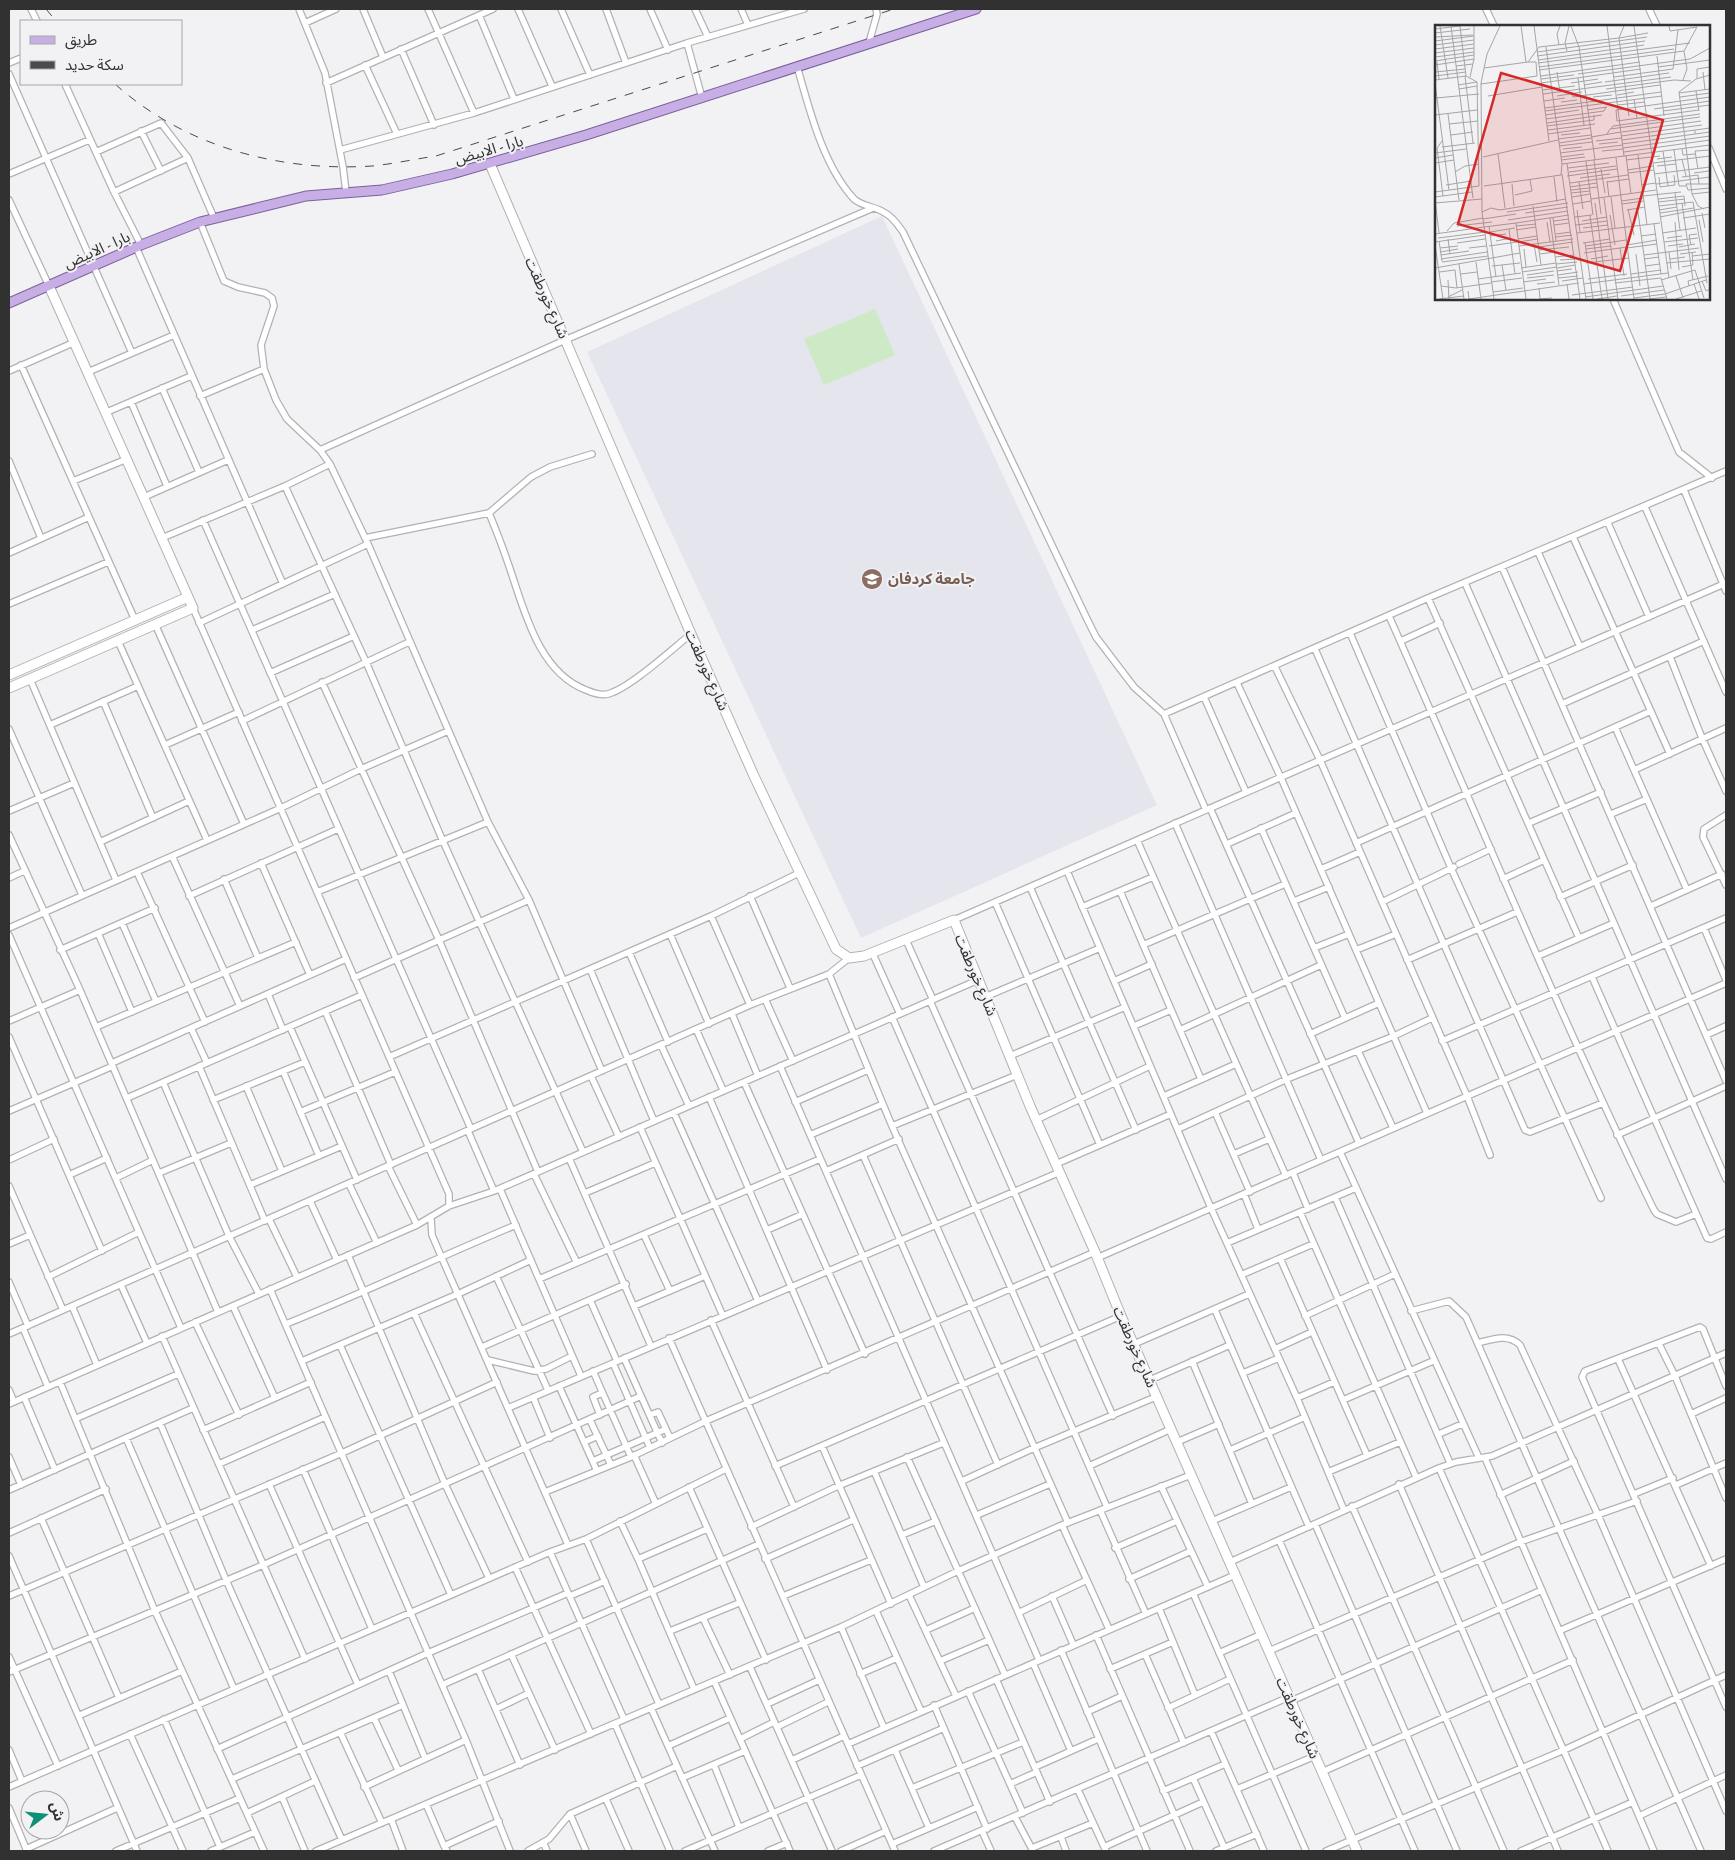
<svg xmlns="http://www.w3.org/2000/svg" width="1735" height="1860" font-family="'Crimson Pro','Noto Sans Arabic',serif">
<rect width="100%" height="100%" fill="#f2f2f4"/>
<path fill="#e5e5ee" d="M882 216 1157 805 861 938 587 352Z"/>
<path fill="#cee9c5" d="M875 309 895 355 824 385 804 339Z"/>
<g fill="none" stroke-linecap="round" stroke-linejoin="round">
<g stroke="#b2b2b4" stroke-width="8">
<path id="street" d="M31 9 37 21
M299 9 325 73 343 167 346 192
M363 9 383 57
M428 9 474 113
M518 9 552 86
M561 9 590 75
M606 9 626 63
M650 9 668 50
M695 9 708 37
M741 9 748 25
M1486 9 1494 26
M1649 9 1657 26
M479 15 514 99
M305 23 336 9
M687 43 702 98
M869 43 877 14 876 9
M401 49 434 125
M9 63 21 58
M365 65 397 134
M797 66C809 108 823 166 854 199 863 207 875 206 885 213 893 217 898 225 903 232L1087 619 1096 637 1134 687 1164 714 1206 810
M9 74 132 353
M326 83 493 9
M65 84 114 192 141 245
M141 131 161 171
M1709 148 1726 189
M340 150 474 113 687 43 804 9
M96 152 161 123 188 158 214 218
M9 174 89 140
M114 192 188 158
M9 200 49 286
M200 222 224 281 238 287 265 293 272 298 274 306 261 345 264 369 276 400 287 419 320 450 330 464 368 544 488 822 529 900 602 1071
M136 247 283 584
M1613 299 1679 452 1712 478
M21 365 135 620
M9 371 75 342
M88 372 174 335
M162 388 199 472
M200 396 264 369
M131 402 167 486
M107 412 191 376
M320 450 565 340 873 208
M9 461 41 538
M73 481 127 459
M285 486 366 662 442 839 583 1152
M1684 490 1726 591
M144 497 228 460
M1645 507 1726 692
M489 513C496 530 503 548 509 566 524 609 538 672 586 690 593 693 601 696 608 694 630 688 671 650 691 634
M203 520 471 1129
M1608 523 1649 617
M1573 537 1670 754
M162 538 285 486 330 464
M365 538 489 513 531 477 550 467 592 454
M1538 552 1580 647
M9 553 89 517
M1502 567 1726 1081
M1465 583 1726 1179
M1428 598 1579 938
M9 604 108 562
M193 608 449 1194V1206
M1389 616C1477 814 1559 1015 1654 1210L1657 1214 1676 1222 1696 1214
M199 623 368 544
M155 624 244 824
M252 630 335 594
M1350 633 1451 868 1601 1198
M118 641 207 840
M1401 641 1440 623
M1315 649 1525 1130 1530 1132 1603 1103
M1670 657 1702 738 1726 791
M1275 667 1320 760 1467 1096 1490 1155
M270 673 354 636
M30 679 116 880
M322 682 439 940 538 1172
M1237 683 1281 778 1427 1113
M1204 697 1246 792
M103 701 153 818
M1562 704 1704 641
M1164 714 1428 598 1726 471
M242 721 409 642
M50 725 138 686
M1615 727 1687 890
M9 729 82 895
M165 745 239 712
M1634 770 1726 728
M1210 808 1359 1143
M9 811 74 783
M1611 814 1647 799
M1726 815 1704 829 1703 837 1726 885
M1175 823 1321 1160
M1529 823 1601 792
M1261 828 1345 1018
M9 835 80 990 218 1312
M1137 840 1286 1176
M100 842 189 801
M1356 843 1651 711
M1227 844 1296 813
M172 856 240 1006
M261 863 310 975
M1459 864 1491 849
M1321 869 1360 852
M1067 871 1211 1208 1297 1398 1344 1510
M137 872 205 1022
M9 878 24 871
M224 879 258 958
M1503 879 1544 860
M1030 887 1136 1130
M1120 891 1201 1079
M317 892 488 822
M189 896 338 829
M750 896 790 988
M1560 897 1633 865
M1294 901 1329 887
M995 902 1100 1145
M1382 902 1454 867
M1651 906 1722 874
M1082 907 1153 877
M711 916 750 1005
M954 920 1726 583
M122 923 156 1001
M9 928 281 808 361 769 448 731
M1704 928 1726 980
M98 933 132 1012
M670 934 709 1024
M9 935 181 1328
M906 940 933 1000
M1143 945 1285 884
M1314 948 1349 934
M60 950 155 908
M1356 950 1396 934
M629 952 668 1042
M872 952 900 1014
M1538 956 1614 923
M1407 960 1517 912
M590 969 654 1121
M829 974 892 1126 1068 1523
M1592 977 1707 1238 1711 1239 1726 1232
M354 978 529 900
M1114 981 1152 964
M268 994 283 1030
M985 997 1100 948
M765 999 793 1061
M930 1001 1113 1416
M325 1011 391 1165
M732 1014 758 1076
M892 1017 1107 1507
M9 1021 80 990
M1134 1026 1171 1010
M96 1027 296 942
M290 1027 357 1180
M191 1028 207 1063
M696 1029 723 1090
M1180 1030 1321 965
M1310 1034 1379 1003
M1706 1035 1726 1026
M9 1037 102 1251
M1442 1041 1726 918
M661 1045 689 1106
M1358 1051 1393 1128
M1010 1056 1125 1007
M389 1057 711 916 799 873
M112 1063 346 959
M199 1066 265 1221
M780 1066 1039 1660
M283 1071 319 1156
M591 1076 619 1137
M163 1082 229 1236 259 1294
M744 1082 865 1354
M246 1086 282 1171
M1164 1096 1236 1064
M709 1097 827 1370
M127 1098 362 995
M213 1100 305 1062
M795 1102 868 1070
M9 1111 113 1066
M300 1112 395 1072
M1215 1112 1250 1192
M674 1113 758 1301
M1036 1120 1150 1066
M892 1126 1017 1075
M640 1127 723 1316
M1178 1129 1287 1079 1394 1036 1432 1018
M468 1131 494 1191
M810 1135 883 1104
M1617 1135 1726 1086
M1340 1152 1479 1458
M1234 1154 1269 1139
M863 1155 998 1465
M569 1158 651 1346
M9 1160 54 1139
M1056 1164 1171 1114
M388 1166 417 1225
M826 1171 899 1139
M159 1173 231 1143
M1293 1173 1308 1209
M534 1174 577 1263
M69 1175 107 1158
M116 1178 153 1160
M349 1184 377 1243
M250 1185 342 1146
M9 1186 63 1310
M500 1189 581 1376
M585 1193 655 1163
M1244 1194 1258 1229
M1335 1197 1450 1463
M310 1201 337 1260
M1300 1212 1416 1477
M269 1219 297 1277
M431 1219 432 1235 441 1256 568 1545
M767 1230 801 1215
M644 1235 670 1291
M1227 1243 1356 1188
M9 1244 30 1235
M348 1255 445 1484 489 1578
M1097 1258 1726 983
M1280 1258 1367 1455
M1241 1275 1313 1244
M496 1276 548 1390
M48 1277 139 1232
M539 1279 820 1159
M9 1282 28 1326
M121 1285 147 1343
M270 1289 466 1740 510 1851
M590 1300 617 1361
M72 1306 97 1365
M233 1306 275 1398
M634 1306 705 1276
M1215 1310 1309 1527
M1411 1311 1449 1301 1466 1317 1701 1851
M414 1313 528 1562
M1305 1316 1395 1274
M711 1320 794 1507
M195 1322 239 1415
M286 1324C363 1293 439 1257 516 1225
M23 1328 48 1387
M9 1334 750 1005 829 974 849 958
M162 1336 305 1659
M669 1338 895 1851
M1478 1343C1493 1339 1508 1333 1520 1345L1598 1515 1726 1811
M1134 1344 1249 1294
M1659 1344 1675 1376 1726 1498
M340 1345 451 1595
M482 1347 626 1284
M1275 1349 1312 1332
M624 1358 662 1443
M1618 1359 1711 1566
M488 1360 534 1371 546 1369 572 1356
M302 1361 458 1294 531 1260
M1192 1361 1252 1504
M613 1363 650 1448
M593 1371 631 1457
M1243 1373 1279 1358
M1150 1380 1230 1345
M60 1382 155 1611 264 1851
M559 1386 597 1471
M1726 1386 1703 1329 1700 1327 1585 1371 1582 1377 1726 1707
M9 1390 14 1402
M24 1397 55 1470
M533 1397 550 1438
M1297 1398 1334 1382
M1343 1400 1433 1361
M9 1404 417 1225 449 1206 494 1191 978 980
M508 1408 1060 1172
M1691 1414 1726 1398
M600 1415 593 1397 602 1393
M650 1415 658 1412 670 1438
M77 1418 178 1374
M590 1420 611 1465
M160 1423 226 1580 342 1840
M203 1430 311 1382
M1439 1434 1462 1424
M126 1438 234 1689
M584 1442 598 1436
M1177 1442 1219 1424
M822 1446 891 1604
M1230 1450 1305 1417
M634 1455 656 1504
M9 1457 21 1485
M907 1457 1005 1675
M1485 1458 1654 1851
M593 1461 666 1429
M219 1464 325 1417
M775 1466 1121 1316
M1089 1466 1171 1429
M1439 1468 1608 1851
M303 1469 372 1629
M874 1471 924 1587
M1328 1472 1400 1442
M962 1481 1034 1448 1158 1396
M269 1484 358 1685
M1399 1484 1558 1851
M1676 1485 1726 1463
M1161 1486 1208 1587
M689 1487 766 1660
M9 1490 193 1408
M545 1492 631 1457 706 1421 1095 1252
M1634 1494 1673 1478
M1500 1495 1574 1461
M1352 1506 1504 1851
M1100 1510 1146 1614
M977 1515 1050 1484
M41 1518 119 1698
M620 1521 638 1559 694 1689
M1212 1521 1291 1487
M1315 1524 1457 1851
M1062 1525 1109 1629
M751 1527 838 1486 943 1443
M9 1533 106 1489
M902 1535 936 1521
M586 1539 659 1704
M1279 1540 1415 1851
M1115 1548 1177 1521
M550 1552 624 1719
M9 1556 137 1851
M638 1559 707 1529
M765 1559 853 1520
M1230 1562 1439 1468 1456 1462 1492 1456 1726 1353
M515 1567 591 1734
M1129 1579 1191 1551
M1193 1593 1306 1851
M909 1595 956 1696
M9 1596 342 1453 497 1382
M570 1596 605 1581
M783 1596 871 1560
M1052 1596 1073 1644
M1159 1608 1195 1695
M876 1611 921 1711
M1020 1612 1087 1580
M703 1618 730 1675
M841 1627 884 1728
M926 1630 975 1608
M1561 1630 1726 1559
M670 1631 739 1603
M1096 1635 1190 1851
M1061 1650 1147 1851
M1269 1651 1520 1542 1637 1501
M1219 1653 1262 1634
M511 1654 555 1750
M1145 1654 1184 1743
M9 1657 58 1766
M940 1661 989 1640
M1033 1663 1071 1751
M750 1667 832 1851
M478 1669 520 1765
M1110 1669 1173 1642
M389 1671 425 1758
M9 1672 263 1565 641 1396
M860 1674 897 1658
M996 1679 1050 1802
M714 1681 790 1851
M442 1685 759 1544
M968 1691 1023 1813
M1291 1701 1542 1590
M767 1704 819 1680
M934 1705 987 1829
M651 1708 715 1851
M1168 1708 1230 1679
M496 1709 529 1693
M1087 1712 1122 1696
M80 1715 182 1671
M374 1718 398 1770
M164 1719 220 1847
M615 1724 670 1851
M777 1727 828 1702
M1211 1731 1264 1851
M340 1732 382 1823
M130 1734 183 1851
M740 1739 774 1722
M848 1744 1235 1575
M668 1746 730 1718
M217 1749 428 1653 568 1593
M9 1750 22 1781
M895 1750 929 1828
M792 1760 844 1736
M714 1765 739 1827
M857 1766 944 1728
M1035 1767 1098 1739
M1322 1772 1573 1660
M682 1778 745 1751
M1193 1778 1224 1847
M232 1779 403 1705
M1010 1784 1037 1772
M9 1787 550 1552 586 1539 726 1469
M364 1787 466 1740
M912 1788 1023 1742
M1237 1789 1315 1756
M1078 1790 1106 1851
M1163 1791 1225 1764
M282 1797 305 1851
M606 1799 629 1851
M426 1804 444 1846
M9 1808 27 1851
M247 1813 315 1781
M570 1814 586 1851
M1639 1816 1726 1775
M1015 1817 1032 1849
M391 1819 403 1851
M982 1831 991 1851
M1061 1837 1066 1851
M544 1844 547 1851
M892 1844 978 1807
M1104 1847 1203 1802
M1032 1848 1093 1823
M26 1849 117 1808
M116 1851 240 1798
M211 1851 255 1832
M316 1851 841 1627 958 1571 1062 1525 1191 1475
M447 1851 444 1846 499 1821
M528 1851 549 1839 570 1814 677 1766
M685 1851 861 1775
M768 1851 787 1843
M841 1851 886 1831
M934 1851 1289 1697
M1216 1851 1257 1834
M1326 1851 1564 1750 1726 1675
M1521 1851 1633 1802"/>
</g>
<g stroke="#b2b2b4" stroke-width="11">
<path id="secondary" d="M490 164 691 634 754 776 836 949 849 958 864 956 954 920 1030 1106 1095 1252 1121 1316 1357 1851
M9 675 188 597
M9 688 193 608 49 286"/>
</g>
<g stroke="#7a609c" stroke-width="11">
<path id="primary" d="M9 303 141 245 200 222 306 196 382 190 452 174 586 135 976 9"/>
</g>
<use href="#street" stroke="#fff" stroke-width="5.5"/>
<use href="#secondary" stroke="#fff" stroke-width="9"/>
<use href="#primary" stroke="#c7afe6" stroke-width="9"/>
<path stroke="#4b4b4c" stroke-width="1" stroke-dasharray="9 9" stroke-linecap="butt" d="M46 9 56 21
M115 84C185 147 280 172 372 166 393 164 415 159 436 156L894 9"/>
</g>
<defs>
<g id="university-disc" transform="scale(1.125)"><circle r="9.5" fill="#8d6e63" stroke="#f2f2f4"/><path d="M0-5L7-2L0 1L-7-2ZM-4 1L0 2.5L4 1V4Q0 6-4 4Z" fill="#fff"/></g>
</defs>
<g fill-rule="evenodd">
<use href="#university-disc" x="872" y="579"/>
</g>
<g text-anchor="middle" stroke-width="4" stroke-linejoin="round" paint-order="stroke">
<g font-size="15" fill="#313132" stroke="#f2f2f4">
<text transform="translate(489 150) rotate(-16)" y="5">بارا - الابيض</text>
<text transform="translate(97 250) rotate(-24)" y="5">بارا - الابيض</text>
<text transform="translate(547 298) rotate(66)" y="5">شارع خورطقت</text>
<text transform="translate(707 670) rotate(66)" y="5">شارع خورطقت</text>
<text transform="translate(976 975) rotate(67)" y="5">شارع خورطقت</text>
<text transform="translate(1135 1347) rotate(66)" y="5">شارع خورطقت</text>
<text transform="translate(1298 1718) rotate(66)" y="5">شارع خورطقت</text>
</g>
<g font-size="15" font-weight="bold" fill="#785e54" stroke="#f2f2f4" text-anchor="start">
<text x="888" y="584">جامعة كردفان</text>
</g>
</g>
<g transform="translate(1435 25)">
<rect width="275" height="275" fill="#f2f2f4"/>
<path fill="none" stroke="#a5a5a6" stroke-width="1" d="M5 1 13 53M16 1 38 173M25 1 31 51M86 1 91 37M99 1 114 116M136 1 144 22 160 135M172 1 189 131M199 1 234 253M0 4 25 1M0 8 35 4M0 12 38 10M0 16 39 11M0 20 39 15M124 20 122 9 125 1M111 22 127 139M0 24 39 19M132 26 130 18 134 1M102 27 212 12M0 28 39 23M102 31 210 16M222 31 229 91M0 32 39 27M103 35 209 20M0 36 39 30V1M2 37 4 54M103 38 255 18M0 40 39 34V30M21 41 38 39M104 42 239 24M223 42 275 35M49 43 93 37 104 22 184 13 189 1M104 45 249 26 262 2 235 6 234 1M0 47 30 44M122 47 125 67M268 47 270 65M143 49 255 34 275 23M0 51 31 47M30 51 38 118M106 51 205 37M35 52 39 34M179 52 238 44 243 5M143 53 149 100M262 53V44L275 42M106 54 139 50M0 55 31 51 42 57M248 55 252 44 249 26M42 57 44 161M170 57 234 48M0 58 14 165M106 58 206 44M136 58 163 54M46 59 102 51 101 37H93M23 60 42 57M149 60 167 57M24 64 42 61M171 64 239 55 256 56M107 65 140 61M261 66 264 86M244 68 275 64M108 69 236 52M137 69 138 72 225 60M182 70 199 67M53 71 107 62M122 71 147 67M158 72 177 70M245 72 275 68M1 73 44 69M199 74 202 94M109 76 130 73M126 77 142 75M183 80 210 77M110 83 226 67M219 84 275 76M152 85 172 82M264 85 182 96 181 85 275 72M110 86 227 71M228 86 275 80M13 89 24 175M0 90 42 85M110 90 144 85M194 91 184 13 213 8M111 94 169 86 171 82M112 98 167 90M14 99 43 96M112 101 159 95V90M176 104 178 101 265 89M113 105 160 99M260 105 275 103M187 107 266 96M113 109 155 103M172 109 175 104 265 92M16 110 38 107M126 110 145 108M186 111 267 100M156 112 186 107M123 114 156 110M187 115 260 105V109M7 116 2 123 8 171M161 116 187 113M124 118 157 113M164 119 183 117M187 119 275 107M124 121 157 117M7 122 40 118M188 123 275 111M128 124 147 122M247 124 248 130 260 129M239 125 244 161H251M167 126 188 124M228 126 233 161M189 127 275 115M0 128 31 124M125 128 188 120M63 129 70 183M203 130 212 200M191 131 196 169M48 132 123 115M126 132 149 129M0 133 18 130M181 133 199 274M222 134 237 132M247 134 251 151M126 135 150 132M159 135 166 189M191 135 225 131M151 136 158 190M0 138 19 135M218 138 275 131M132 139 151 274M222 141 241 139M133 143 174 138M166 144 170 168M263 144 260 126 275 125M192 145 218 141M20 147 30 141 44 139M134 147 181 141M193 148 219 145M259 148 274 146M127 149 145 274M219 149 275 142M132 151 182 144M119 152 122 177M224 152 225 162 240 160 239 150M247 152 263 150 264 159M145 153 175 149M172 156 174 172M144 157 148 184M172 157 194 154M135 158 193 150M77 159 79 181M221 159 275 152M275 159H251L253 165 275 163M11 160 36 156M206 160 221 158M49 161 126 150 127 139 275 120M135 162 162 158M136 165 163 162M0 167 44 161M136 168 155 166M240 168 245 205M257 169 275 167M80 170 97 166 95 155M208 171 246 167M0 172 37 167M137 172 155 169M176 172 180 203M169 173 183 274M156 174 221 165M223 174 249 171 250 181M0 175 4 208M186 176 208 173M223 177 250 174M0 178 47 174M160 178 173 274M247 178 258 255M138 179 156 176M187 179 209 176M98 181 106 240M224 181 258 177 272 258M193 184 199 210M269 184 263 181 257 169 244 67 261 54 275 50M142 185 145 207M192 185 210 182M224 185 242 182M47 187 56 183 65 185 131 174M72 187 133 178M203 187 215 274M90 188 133 182M225 188 259 183M267 188 270 203M175 190 180 220M155 191 167 274M140 192 157 190M225 192 275 182M115 193 118 216M118 193 121 216M248 193 275 189M48 194 81 189M73 195 133 186M264 195 268 217M119 196 134 194M147 196 172 192M112 197 115 217M240 197 244 245M81 198 134 190M219 199 226 249M119 200 134 198M141 200 172 196M22 201 57 197M54 201 61 252M81 201 101 199M49 202 81 198 91 274M148 203 173 200M74 204 80 249M81 205 101 202M12 206 19 198 48 193M55 207 80 203M142 208 225 198M227 208 261 203M0 209 49 202M121 209 136 207M55 211 71 209M206 211 221 209M121 212 137 210M3 213 50 207M232 213 247 211M13 214 15 229M83 214 102 211M4 216 7 236M61 216 76 213M118 216 124 260M0 217 50 210M83 217 103 214M229 217 263 213M22 218 50 214M148 218 175 214M150 218 158 274M99 219 102 237M0 220 8 274M192 220 222 215M256 220 254 210 262 209M54 221 82 217M84 221 138 214M151 221 191 215M233 221 248 219M104 222 138 217M244 222 260 219M5 223 23 221M34 223 51 221M185 223 189 251M192 223 222 219M89 224 91 242M151 224 176 221M104 225 134 222M5 227 23 224M234 227 236 244M149 228 192 222M105 229 120 227M201 229 205 261M245 229 261 227M6 230 34 226M209 230 264 223M257 231 275 229M120 232 139 230M6 234 52 227M156 234 173 231M209 234 224 232M235 234 250 232M125 235 140 234M7 237 53 231M41 237 46 274M151 238 194 233M231 238 275 234M24 239 29 274M121 239 142 237M67 240 71 265M57 241 85 238M210 241 225 239M247 242 258 240 257 227M0 243 85 228M86 243 121 238M122 243 140 240M122 246 137 244M4 247 20 245 22 263M87 247 122 242M26 249 42 247M196 249 226 245M92 250 119 246M123 250 143 247M241 251 248 273M92 253 119 250M123 253 143 251M226 253 232 274M43 254 86 248M153 254 192 249M13 255 14 274M226 255 260 245 269 273M127 256 148 253M267 256 271 266 275 264M56 257 87 253M88 257 111 254M180 258 226 253M102 259 120 257M132 259 134 274M148 259 233 248M259 259 264 274M6 261 21 263 56 258M254 261 253 256 273 251M104 263 105 274 117 273M33 266 34 274 144 258M58 267 88 263M137 270 198 262M186 271 229 265M13 272 27 265M150 272 228 261M199 273 230 269 271 255M4 274 29 271M59 274 47 187 46 58 52 29 65 1M162 274 182 271M214 274 231 272M241 274 266 266"/>
<path fill="#d62828" fill-opacity="0.15" stroke="#d62828" stroke-width="2.5" d="M66 48 228 95 185 246 23 199Z"/>
<rect width="275" height="275" fill="none" stroke="#313132" stroke-width="2.5"/>
</g>
<rect width="1735" height="1860" fill="none" stroke="#313132" stroke-width="20"/>
<rect x="20" y="20" width="162" height="65" fill="#f2f2f4" stroke="#a5a5a6"/>
<rect x="30" y="36" width="25" height="8" fill="#c7afe6" stroke="#a5a5a6"/>
<text x="65" y="45" font-size="15" fill="#313132">طريق</text>
<rect x="30" y="61" width="25" height="8" fill="#4b4b4c" stroke="#a5a5a6"/>
<text x="65" y="70" font-size="15" fill="#313132">سكة حديد</text>
<g transform="translate(45 1815) rotate(74)"><circle r="24" fill="#f2f2f4" stroke="#a5a5a6"/>
<path d="M0-4L9 19L0 12L-9 19Z" fill="#0c9078"/>
<text y="-8" font-size="14" font-weight="bold" text-anchor="middle" fill="#313132">ش</text>
</g>
</svg>
